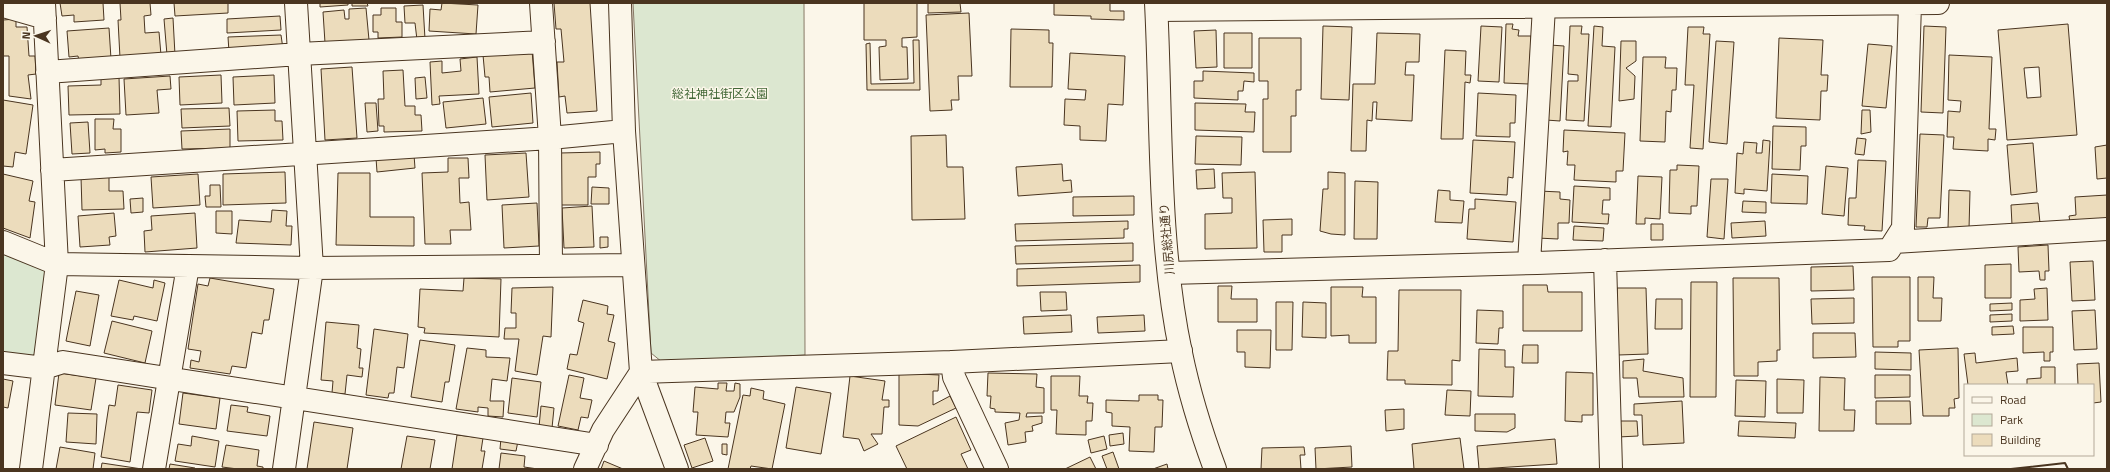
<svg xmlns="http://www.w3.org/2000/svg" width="2110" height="472" font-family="'Titillium Web','Noto Sans JP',sans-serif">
<rect width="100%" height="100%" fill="#fbf6e9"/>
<path fill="#dce7d0" stroke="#887966" d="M633 3H804L805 355 662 362 651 353Z
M3 242 57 264 44 368 3 363Z"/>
<path fill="#ecdcbc" stroke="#4a3520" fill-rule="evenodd" d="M60 3H103L104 20 74 22V15L62 16Z
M120 3H150L151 15 144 16 145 33 159 32 161 55 120 58 118 20H121Z
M174 3H228V13L175 16Z
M320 3H348V5L320 7Z
M352 3H367L368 6H352Z
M442 3 478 5 476 34 429 31 430 9 441 10Z
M554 3H590L597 111 567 113 565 96 559 97 557 62H564L561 29H556Z
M864 3H917V37L902 38V47H907L908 79 880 80 879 47 886 46V40H864Z
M928 3H960L961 12 928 13Z
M1054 3H1110V11H1124V20L1091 19V16L1054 15Z
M423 5 425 39 417 40 415 23H405L404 6Z
M366 8 369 40 325 43 323 12 344 10 345 19H349V9Z
M381 8H396V22H402V37L378 38V32H373V15H381Z
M969 13 972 76H958L959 100H951L952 110 930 111 926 15Z
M280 16 281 30 227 33V19Z
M173 18 175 55H167L164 19Z
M16 19V27H27L29 56H35L36 74 28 75 31 99 9 96V56H3V20Z
M1506 24H1513L1512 29 1519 30 1518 36H1531L1529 84 1504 83Z
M2068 24 2077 135 2007 140 1998 30ZM2039 67 2041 97 2027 98 2024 68Z
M1323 26 1352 27 1349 100 1321 99Z
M1481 26 1502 27 1499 82 1478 81Z
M1570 26H1582L1581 34H1589L1584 121 1566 120 1568 81H1578V75L1568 74Z
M1594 26 1603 27 1602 46 1615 47 1611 127 1588 126Z
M1924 26 1946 27 1943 113 1921 112Z
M1688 27H1704L1703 34H1710L1703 149 1690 148 1694 85H1685Z
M109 28 111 59 79 61 78 56 69 57 67 31Z
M1011 29 1049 30V43H1053L1052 87H1010Z
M1216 30 1217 67 1196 68 1194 31Z
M1224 33H1252V68H1224Z
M1377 33 1420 34 1419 62H1406L1405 75H1414L1412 121 1376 119 1377 102H1373L1372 121 1367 120 1366 151H1351L1353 84H1375Z
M281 35 283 49 229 52 228 37Z
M1259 38H1301V90H1296V116H1291V152H1263V99H1268V81H1259Z
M1779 38 1823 40 1821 75H1828L1827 91H1821L1820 120 1776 118Z
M913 40H919L920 90H867L866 44 870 43 871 84 914 83Z
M1621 41H1636V61L1626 68 1635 76 1634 99 1619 101Z
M1716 41 1734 42 1727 144 1709 142Z
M1868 44 1892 46 1886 108 1862 106Z
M1550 45 1564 46 1560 121 1546 120Z
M532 50 535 88 490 92 489 77H485L483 55Z
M1445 50 1466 51 1465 75H1471L1470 83 1465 82 1463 139H1441Z
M1070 53 1125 56 1123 105 1108 104 1106 141 1080 140V126L1064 125 1065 99 1085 100 1086 90 1068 89Z
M1949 55 1992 57 1989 129H1996L1995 140 1988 139V151L1953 149 1954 137H1947L1948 111 1960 112 1961 101 1948 100Z
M477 57 479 94 439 96 440 104 432 105 430 62 442 61V73L461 71 460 59Z
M1643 57H1666L1665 68H1677L1676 90H1672L1671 112 1666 111 1665 142 1640 141Z
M352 67 357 138 325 140 321 69Z
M403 70 405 106H415V115H421L422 131 384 132V126H379L378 99H384L383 71Z
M1203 71 1254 73V82L1244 81 1243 91H1238V100L1194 98V81H1203Z
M221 75 222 103 180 105 179 77Z
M274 75 275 103 234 105 233 77Z
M170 76 171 89 157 90 159 113 126 115 124 79Z
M119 77 120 114 69 115 68 86 101 85V78Z
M425 77 427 98 416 99 415 78Z
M531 93 533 123 492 127 489 97Z
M1478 93 1516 95 1515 123H1510V137L1476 136Z
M483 98 486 124 446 128 443 102Z
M3 100 33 105 26 154 15 152 13 167 3 166Z
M365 103H376L378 131 367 132Z
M1195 103 1246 104 1245 112H1255L1254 132 1195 130Z
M229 108 230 126 182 128 181 109Z
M275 110V121H282L283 140 238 141 237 111Z
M1862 110H1870L1871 132 1861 134Z
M95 119H114L113 129H121V152L105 153V149L95 150Z
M88 122 90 153 72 154 70 123Z
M1773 126 1806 127V146H1801L1800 170 1772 169Z
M230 129V148L182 149 181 131Z
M1564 130 1625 133 1623 171H1616V182L1574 180 1575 165H1567L1568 151 1563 152Z
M1920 134 1944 135 1940 218H1928L1927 227H1916Z
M946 135 947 167H963L965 219 912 220 911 136Z
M1196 136 1242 137 1241 165 1195 164Z
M1857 138 1866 139 1864 155 1855 154Z
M1473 140 1515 142 1513 178 1508 177 1507 195 1470 193Z
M1763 140 1770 141 1767 191 1744 189V194L1735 193 1737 153 1743 154 1744 142 1757 143 1756 153H1762Z
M2033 143 2037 192 2011 195 2007 145Z
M2107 145V178L2097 179 2095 147Z
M600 152V164H596V177H588V205H561L560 153Z
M526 153 529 197 487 200 485 155Z
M414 155 415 168 377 172 376 158Z
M448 158H468L469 178H459L460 203 469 202 471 230H450L451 244H425L422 173 448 172Z
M1858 160 1886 161 1882 231 1864 230 1865 226 1848 225 1849 198H1856Z
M1062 164 1063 181 1071 180 1072 192 1018 196 1016 167Z
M1677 165 1699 166 1697 206H1691V214L1669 213 1670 170H1677Z
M1826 166 1848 168 1844 216 1822 214Z
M1214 169 1215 188 1197 189 1196 170Z
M285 172 286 203 223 205V174Z
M1255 172 1257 248 1205 249V214L1232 213V198H1223L1222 173Z
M1328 172 1345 173V235L1331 234 1320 231 1323 189H1328Z
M338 173H370V217H414V246L336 245Z
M3 174 33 181 29 201 35 202 30 238 3 228Z
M198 174 200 205 153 208 151 177Z
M1772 174 1808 176 1807 204 1771 203Z
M109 176V191H123L124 209 82 210 81 177Z
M1638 176 1662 177 1660 219 1645 218V224H1636Z
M1711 179H1728L1724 239 1707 237Z
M1355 181 1378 182 1377 239H1354Z
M210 185H220L221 207H206L205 196H210Z
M1574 186 1610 188V200H1603L1602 214H1609L1608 224 1572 222Z
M592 187 609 188V204H591Z
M1438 190 1450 191V200L1464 201 1462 223 1435 222Z
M1949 190 1970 191 1969 229 1948 228Z
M1539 191 1560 192V199L1570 200 1569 223H1558V239L1537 238Z
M2107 195V220L2070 222 2069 216 2076 215 2075 197Z
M1134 196V215L1073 216V197Z
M143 198V212L131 213 130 199Z
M1475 199 1516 202 1513 242 1467 239 1469 209H1475Z
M1743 201 1766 202V213L1742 212Z
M537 203 539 246 504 248 502 205Z
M2038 203 2040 223 2012 225 2011 205Z
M592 206 594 247 564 248 562 208Z
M272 210 287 211 286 226H292L291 245 236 243 239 220 271 222Z
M216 211H232V234L216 233Z
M114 213 116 236 109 237 110 245 80 247 78 216Z
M195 213 197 248 145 252 144 231 152 230 151 216Z
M1292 219V235H1282V252H1264L1263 220Z
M1128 221V229H1124V238L1016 241 1015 224Z
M1765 221 1766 236 1732 238 1731 223Z
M1651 224H1663V240H1651Z
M1574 226 1604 228 1603 241 1573 240Z
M600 237H608V247L600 248Z
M1133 243V261L1016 264 1015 246Z
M2048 245 2049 271H2045V280H2040L2039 271 2019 272 2018 247Z
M2093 261 2095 300 2072 301 2070 262Z
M2011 264V298H1985V265Z
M1140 265V282L1017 286V269Z
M1853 266 1854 290 1811 291V267Z
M1872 277H1910V341H1898V347H1873Z
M1918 277H1934L1933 298H1942L1941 321H1918Z
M210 278 274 289 269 320H264L262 334 252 332 246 368 232 366 230 374 190 368 191 360 199 362 201 351 188 349 198 284 208 286Z
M464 278 501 279 499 337 424 333 425 328 418 327 420 289 463 291Z
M1733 278H1779L1780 350H1777V361L1758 362V376H1734Z
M119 280 153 288 154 280 165 283 157 321 134 316 133 320 111 316Z
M1691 282H1717L1716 397H1690Z
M1523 285H1547L1548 292H1582V331H1523Z
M1218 286H1232L1231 299H1257V322H1218Z
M553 287 551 337 543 336 537 375 515 371 519 339H504L505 328H516V313H511L512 288Z
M1331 287H1363L1362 297H1376V343H1349V335L1331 336Z
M1617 288H1646L1648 354 1618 355Z
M2047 288 2048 320 2020 321V300L2035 299 2034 289Z
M1399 290H1461L1460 361 1452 360V385L1405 384V380H1387L1388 351H1398Z
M76 291 99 295 90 346 66 341Z
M1040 292H1066L1067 310 1041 311Z
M1854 298V323L1812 324 1811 299Z
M1656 299H1682V329H1655Z
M583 300 608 306 607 314 614 315 608 341 615 343 607 379 567 369 570 354 577 355 584 323 578 321Z
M1276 302H1293L1292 350H1276Z
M1303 302 1326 303V338L1302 337Z
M2012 303V310L1990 311V304Z
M1477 310 1503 311V328H1499L1498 344 1476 343Z
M2095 310 2097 349 2074 350 2072 311Z
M2012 314V321L1990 322V315Z
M1071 315 1072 332 1024 334 1023 317Z
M1144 315 1145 331 1098 333 1097 317Z
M112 321 152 331 145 363 104 353Z
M326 322 359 325 357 348 361 349 359 368H363L362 377 347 375 345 394 332 393 333 381 321 380Z
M2013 326 2014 334 1992 335V327Z
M2023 327H2053V352H2050V361H2044V352L2023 353Z
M374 329 408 334 404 368 397 367 394 393H389L388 398 366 395Z
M1237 330H1271L1270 368 1245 367V352H1237Z
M1813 333H1855L1856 357 1813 358Z
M420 340 455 345 449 382H445L442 402 411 397Z
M1523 345H1538V363H1522Z
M467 348 486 350V357L510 358 507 381 492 379 490 401H504L503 417 488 416V408L478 407V412L456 409Z
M1958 348 1959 398 1954 399 1955 408H1949V416H1923L1919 350Z
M1479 349 1505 350V367H1514L1513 397 1478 396Z
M1875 352 1911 353V370L1875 369Z
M1975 353 1976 363 2017 358 2018 371 2006 372 2008 385H1968L1964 354Z
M1644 359 1643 371 1683 378 1684 397H1639L1637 378H1623V361Z
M2099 363 2101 402 2093 403V385H2078L2077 364Z
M2041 367H2055V385H2027V379L2041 378Z
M1566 372 1593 373V415H1582V422L1565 421Z
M59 373 96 378 91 410 55 405Z
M899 373 939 375 938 391H933V405L950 396 956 408 918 426 899 425Z
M988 373 1037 374 1036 387 1044 388V413H1027L1026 417 1042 416V423L1032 426 1033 431 1025 432 1026 442 1008 445 1005 423 1019 420 1020 413 995 412V409L990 408 991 396H987Z
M569 375 584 378 580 398 592 400 588 418 581 417 578 430 558 426Z
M1875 375H1910V397L1875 398Z
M850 376 885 381 882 400H889V407H884L882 434H871L878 444 864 451 859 439 843 437Z
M1051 376H1080L1079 396H1088L1087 403H1093L1092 421H1086V435L1056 434 1057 410H1051Z
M1820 377 1845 378 1844 410H1855L1854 431H1819Z
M512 378 541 382 537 417 508 413Z
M3 379 13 381 8 408 3 407Z
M1777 379 1804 380 1803 413H1777Z
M1736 380 1766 381 1765 417 1735 416Z
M718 383H727L726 391H734L735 383 740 384V397L734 412H726L725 423H730L728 437 696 435 698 412H693L695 387 718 389Z
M118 385 152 390 149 413 137 412 130 462 101 457 109 405 115 406Z
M796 387 831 393 821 454 786 448Z
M751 388 764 391 763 399 785 404 772 469 751 466 750 469H728L743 395 750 396Z
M1447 390 1471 391 1470 416 1445 415Z
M183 393 220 398 216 429 179 424Z
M1139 395H1158V400H1163L1162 427H1155L1154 452 1129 451 1130 427 1112 426V413L1106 412V400L1139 401Z
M1682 401 1684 443 1643 445 1642 415H1634V404Z
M1876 401H1910L1911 424H1876Z
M231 405 248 407 247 412 270 416 267 436 227 431Z
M541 406 554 408 552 428 539 427Z
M1404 409V429L1386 431 1385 410Z
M68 413 97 414 96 444 66 442Z
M1475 414H1515V428L1507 432 1475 431Z
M956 417 971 450 961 454 968 469H907L896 446Z
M1618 421H1637L1638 436 1618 437Z
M1739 421 1796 423 1795 438 1738 436Z
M314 422 353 428 347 469H307Z
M1123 433 1124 444 1110 446 1109 435Z
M457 435 483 438 481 451H485L482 469H452Z
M192 436 219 441 215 467 175 461 178 444 191 446Z
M407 436 435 440 430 469H401Z
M1104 436 1107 449 1091 453 1088 440Z
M501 438 518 441 516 451 500 449Z
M705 438 713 461 692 468 684 445Z
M1460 438 1464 469H1414L1412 444Z
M1555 439 1557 464 1479 469 1477 446Z
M722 444H727V455L722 454Z
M226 445 259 450 257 466 263 467V469H238L222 467Z
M1351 446 1352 467 1316 469 1315 448Z
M60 447 95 453 93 469H56Z
M1304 447 1305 455H1300L1301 469H1261L1262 448Z
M1113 452 1119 469H1107L1102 456Z
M501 453 525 456 524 467 538 469H499Z
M1090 457 1096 469H1065Z
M604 461 623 469H601Z
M102 463 142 469H101Z
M170 464 195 468V469H169Z
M1167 464 1168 469H1153Z"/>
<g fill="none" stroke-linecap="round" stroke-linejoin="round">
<g stroke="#4a3520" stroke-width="24">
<path id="street" d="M541 3 550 138 551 266
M620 3 624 131 641 372 677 469
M3 6 45 18
M1157 10 1938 3
M47 72 299 54 544 42
M52 170 550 138 624 131
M3 242 57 264 312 268 633 265
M1894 242 2107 229
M1605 260 1611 469
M1529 263 1544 7
M1169 273 1537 263 1889 250 1903 228 1910 4
M952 362 954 377 997 469
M3 363 44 368 63 362 597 445
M641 372 952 362 1181 351
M31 469 57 264 44 3
M154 469 188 266
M284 469 312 268 296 3
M585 469 603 430 641 372"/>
</g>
<g stroke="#4a3520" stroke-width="24">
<path id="secondary" d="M1156 3C1162 118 1157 240 1181 353 1189 392 1201 431 1215 469"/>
</g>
<use href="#street" stroke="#fbf6e9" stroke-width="22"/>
<use href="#secondary" stroke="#fbf6e9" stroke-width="22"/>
<path stroke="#4a3520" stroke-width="2" d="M2011 469 2065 463 2068 469"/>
</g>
<g text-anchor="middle" stroke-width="3" stroke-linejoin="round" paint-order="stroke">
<g font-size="12" fill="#436837" stroke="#fbf6e9">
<text x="720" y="98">総社神社街区公園</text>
</g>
<g font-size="12" fill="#4a3520" stroke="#fbf6e9">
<text transform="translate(1167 239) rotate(-95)" y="4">川尻総社通り</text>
</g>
</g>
<rect width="2110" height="472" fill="none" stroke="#4a3520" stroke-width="8"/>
<rect x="1964" y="384" width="130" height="72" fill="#fbf6e9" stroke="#b4a999"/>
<rect x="1972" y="397" width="20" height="6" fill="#fbf6e9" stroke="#b4a999"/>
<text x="2000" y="404" font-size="12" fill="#4a3520">Road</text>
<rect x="1972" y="414" width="20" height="12" fill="#dce7d0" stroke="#b4a999"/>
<text x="2000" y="424" font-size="12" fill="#4a3520">Park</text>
<rect x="1972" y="434" width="20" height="12" fill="#ecdcbc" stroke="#b4a999"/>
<text x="2000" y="444" font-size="12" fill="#4a3520">Building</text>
<g transform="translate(36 36) rotate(273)" stroke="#fbf6e9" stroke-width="3" paint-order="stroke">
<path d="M0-3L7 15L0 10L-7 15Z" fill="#4a3520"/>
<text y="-6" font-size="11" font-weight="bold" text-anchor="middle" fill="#4a3520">N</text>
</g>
</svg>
